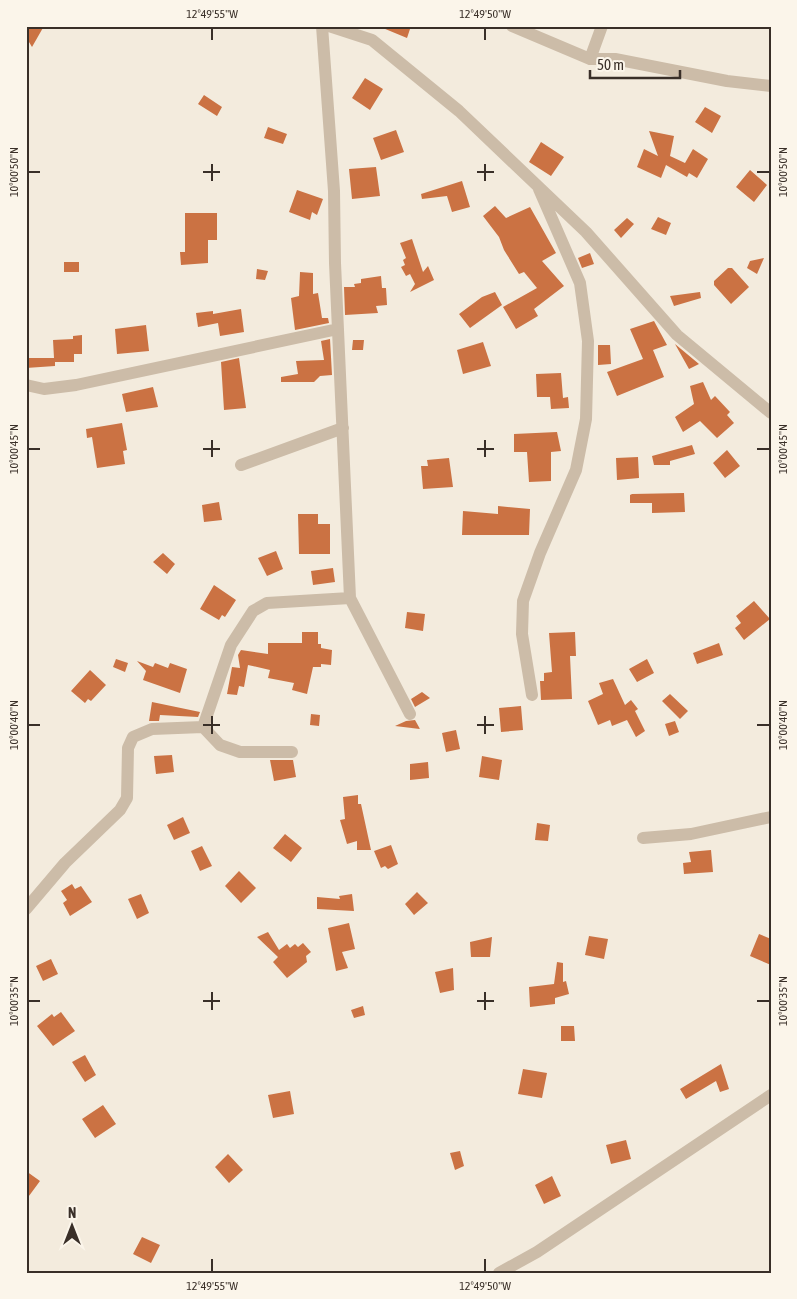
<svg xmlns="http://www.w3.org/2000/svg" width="797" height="1299" font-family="'Asap Condensed',sans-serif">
<rect width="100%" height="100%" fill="#f3ebdd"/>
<path fill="#cb7243" d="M26 26H44L32 47 26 37Z
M378 26H411L407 38Z
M365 78 383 89 370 110 352 98Z
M204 95 222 107 217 116 198 104Z
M705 107 721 116 712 133 695 122Z
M268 127 287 134 283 144 264 138Z
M396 130 404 152 381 160 373 138Z
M649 131 674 136 670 156 685 163 693 149 708 159 697 178 689 173 687 177 666 165 661 178 637 167 644 149 658 156Z
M541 142 564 157 551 176 529 162Z
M376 167 380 196 352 199 349 169Z
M750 170 767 185 754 202 736 187Z
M462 181 470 207 452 212 447 196 422 199 421 194Z
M297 190 323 199 317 215 312 212 310 220 289 212Z
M495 206 506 218 530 207 556 253 542 261 564 286 534 309 538 316 516 329 503 307 537 288 524 272 519 274 504 250 499 237 483 216Z
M185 213H217V240H208V263L181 265 180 252H185Z
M658 217 671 223 666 235 651 229Z
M627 218 634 224 621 238 614 230Z
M412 239 423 272 428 266 434 280 410 292 415 284 410 274 406 276 401 267 405 265 403 260 406 258 400 243Z
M590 253 594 264 582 268 578 258Z
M764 258 757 274 747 268 750 261Z
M64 262H79V272H64Z
M728 268H732L749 287 731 304 714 285V281Z
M257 269 268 271 265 280 256 279Z
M300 272 313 273V294L318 293 322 318H328L329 323 295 330 291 298 299 296Z
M381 276 382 288H386L387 305 376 306 378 313 345 315 344 287H355L354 284 361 283V279Z
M495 292 502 305 470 328 459 314 482 297Z
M700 292 701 298 674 306 670 296Z
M241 309 244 332 220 336 218 323 198 327 196 313 213 311V314Z
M654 321 667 345 653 350 664 377 617 396 607 372 643 359 630 329Z
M146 325 149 351 117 354 115 329Z
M82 335V354H74V362H55V366L26 368V358H54L53 340 73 339V336Z
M330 339 332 375 320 376 314 382H281V377L298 374 296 361 324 360 321 341Z
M353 340H364L363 350H352Z
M483 342 491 366 463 374 457 350Z
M675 344 699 364 689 369Z
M598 345H610L611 364 598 365Z
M239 358 246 408 224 410 221 362Z
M561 373 563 398 568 397 569 408 551 409 550 397H537L536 374Z
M703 382 711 400 715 396 730 412 727 415 734 423 717 438 700 421 683 432 675 417 694 404 690 386Z
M153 387 158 407 126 412 122 394Z
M122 423 127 450 123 451 125 464 97 468 92 437 87 438 86 429Z
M557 432 561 451 551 452V481L529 482 527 452H514V434Z
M692 445 695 454 670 461V465H654L652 456Z
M727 450 740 466 725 478 713 463Z
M638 457 639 478 617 480 616 458Z
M449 458 453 487 423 489 421 466H428L427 460Z
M684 493 685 512 652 513V503H630V495L632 494Z
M219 502 222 520 204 522 202 505Z
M498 506 530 509 529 535H462L463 511 498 514Z
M298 514H318V524H330V554H299Z
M276 551 283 569 267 576 258 558Z
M163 553 175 564 167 574 153 562Z
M333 568 335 582 313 585 311 571Z
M214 585 236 600 225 617 222 615 219 620 200 609Z
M754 601 770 619 744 640 735 628 741 623 736 616Z
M407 612 425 614 423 631 405 628Z
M302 632H318V644H321V648L332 650 331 665 321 664V667H313L307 694 292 690 294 683 268 678 270 670 248 665 244 687 239 686 237 695 227 694 232 667 240 668 238 655 241 650 268 654V643H302Z
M575 632 576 656H570L572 699 541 700 540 681H544V673L552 672 549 633Z
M719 643 723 655 697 664 693 653Z
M116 659 128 663 125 672 113 667Z
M647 659 654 673 637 682 629 669Z
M137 661 153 667 155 663 168 668 170 663 187 669 180 693 143 680 146 671Z
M90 670 106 685 91 701 88 699 85 703 71 691Z
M613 679 625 705 631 700 638 709 635 711 645 731 636 737 627 720 612 726 610 720 598 725 588 701 603 694 599 683Z
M422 692 430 698 415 707 411 699Z
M670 694 688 711 680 719 662 701Z
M152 702 200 712 198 717 160 715 159 721H149Z
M521 706 523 730 501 732 499 708Z
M311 714 320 715 319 726 310 725Z
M415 720 420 729 395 726 406 721Z
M675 721 679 732 669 736 665 724Z
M456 730 460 749 446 752 442 733Z
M172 755 174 772 156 774 154 756Z
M482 756 502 760 499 780 479 777Z
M270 760H293L296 777 274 781Z
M428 762 429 778 410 780V764Z
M358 795V804H361L371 850H357V841L347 844 340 820 345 819 343 797Z
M183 817 190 833 174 840 167 825Z
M537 823 550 825 548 841 535 840Z
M285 834 302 848 291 862 273 848Z
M391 845 398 864 388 869 385 866 381 868 374 851Z
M202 846 212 866 200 871 191 851Z
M711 850 713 872 684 874 683 863 691 862 689 852Z
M239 871 256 888 241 903 225 886Z
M72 884 75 889 81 886 92 902 70 916 63 903 67 900 61 891Z
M417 892 428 903 414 915 405 904Z
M141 894 149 913 137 919 128 899Z
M352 894 354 911 317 909V897L340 899 339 896Z
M349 923 355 949 342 952 348 968 336 971 328 928Z
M268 932 279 950 287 944 290 948 295 944 298 947 303 943 311 952 306 956 307 962 287 978 273 962 278 957 257 937Z
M759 934 771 939V965L750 956Z
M589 936 608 939 604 959 585 955Z
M492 937 490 957H471L470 942Z
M51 959 58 974 43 981 36 966Z
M557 962 563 963V982L566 981 569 994 555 998V1004L530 1007 529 987 554 984Z
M453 968 454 990 440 993 435 972Z
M363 1006 365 1015 354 1018 351 1010Z
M61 1012 75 1031 53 1046 37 1026 52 1014 54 1017Z
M561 1026H574L575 1041H561Z
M85 1055 96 1075 85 1082 72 1062Z
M721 1064 729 1089 720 1092 716 1081 686 1099 680 1089Z
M523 1069 547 1073 542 1098 518 1094Z
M290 1091 294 1114 273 1118 268 1095Z
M103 1105 116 1124 95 1138 82 1119Z
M626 1140 631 1159 611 1164 606 1145Z
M460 1151 464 1166 455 1170 450 1153Z
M228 1154 243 1170 229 1183 215 1167Z
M26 1171 40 1181 26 1200Z
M552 1176 561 1196 544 1204 535 1185Z
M142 1237 160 1245 151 1263 133 1254Z"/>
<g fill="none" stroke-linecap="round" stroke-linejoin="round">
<path stroke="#ccbca8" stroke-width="12" d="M322 26 334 191 335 263 350 598 410 714
M329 26 372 40 459 111 586 232 677 335 771 413
M512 26 590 59H615L727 81 771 86
M590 59 602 26
M26 385 44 389 76 385 338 329
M241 465 343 428
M532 695 522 634 523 601 540 553 576 470 586 419 588 341 580 283 539 189
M292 752H240L220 745 203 727 231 645 253 611 267 603 350 598
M643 838 691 834 771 817
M26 909 65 863 120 810 127 798 128 748 133 737 152 729 203 727
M499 1273 537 1252 771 1095"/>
</g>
<path fill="none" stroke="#392f28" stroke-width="2" d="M212 28V40M485 28V40M212 164V181M485 164V181M28 172H40M203 172H220M477 172H494M757 172H770M212 440V457M485 440V457M28 449H40M203 449H220M477 449H494M757 449H770M212 716V734M485 716V734M28 725H40M203 725H220M477 725H494M757 725H770M212 992V1010M485 992V1010M28 1001H40M203 1001H220M477 1001H494M757 1001H770M212 1259V1272M485 1259V1272"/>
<rect width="797" height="1299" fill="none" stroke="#fbf5ea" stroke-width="55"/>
<g transform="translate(72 1226)" stroke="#fbf5ea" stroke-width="4" paint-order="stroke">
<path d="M0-4L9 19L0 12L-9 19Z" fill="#392f28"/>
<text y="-8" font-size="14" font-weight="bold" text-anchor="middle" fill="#392f28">N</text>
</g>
<path d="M590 70v8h90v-8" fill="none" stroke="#392f28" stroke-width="2.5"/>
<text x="597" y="70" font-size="15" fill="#392f28" stroke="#fbf5ea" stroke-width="4" paint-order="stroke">50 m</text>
<rect x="28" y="28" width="742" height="1244" fill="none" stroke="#392f28" stroke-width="2"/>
<g font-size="12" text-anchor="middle" fill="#392f28">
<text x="212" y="18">12°49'55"W</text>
<text x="485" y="18">12°49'50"W</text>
<text transform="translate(14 172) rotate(-90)" y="4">10°00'50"N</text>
<text transform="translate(783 172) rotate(-90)" y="4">10°00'50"N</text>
<text transform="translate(14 449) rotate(-90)" y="4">10°00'45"N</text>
<text transform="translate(783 449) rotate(-90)" y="4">10°00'45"N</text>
<text transform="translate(14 725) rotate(-90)" y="4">10°00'40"N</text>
<text transform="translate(783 725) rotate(-90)" y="4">10°00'40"N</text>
<text transform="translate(14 1001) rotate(-90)" y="4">10°00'35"N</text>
<text transform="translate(783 1001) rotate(-90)" y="4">10°00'35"N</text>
<text x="212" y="1290">12°49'55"W</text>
<text x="485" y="1290">12°49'50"W</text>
</g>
</svg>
